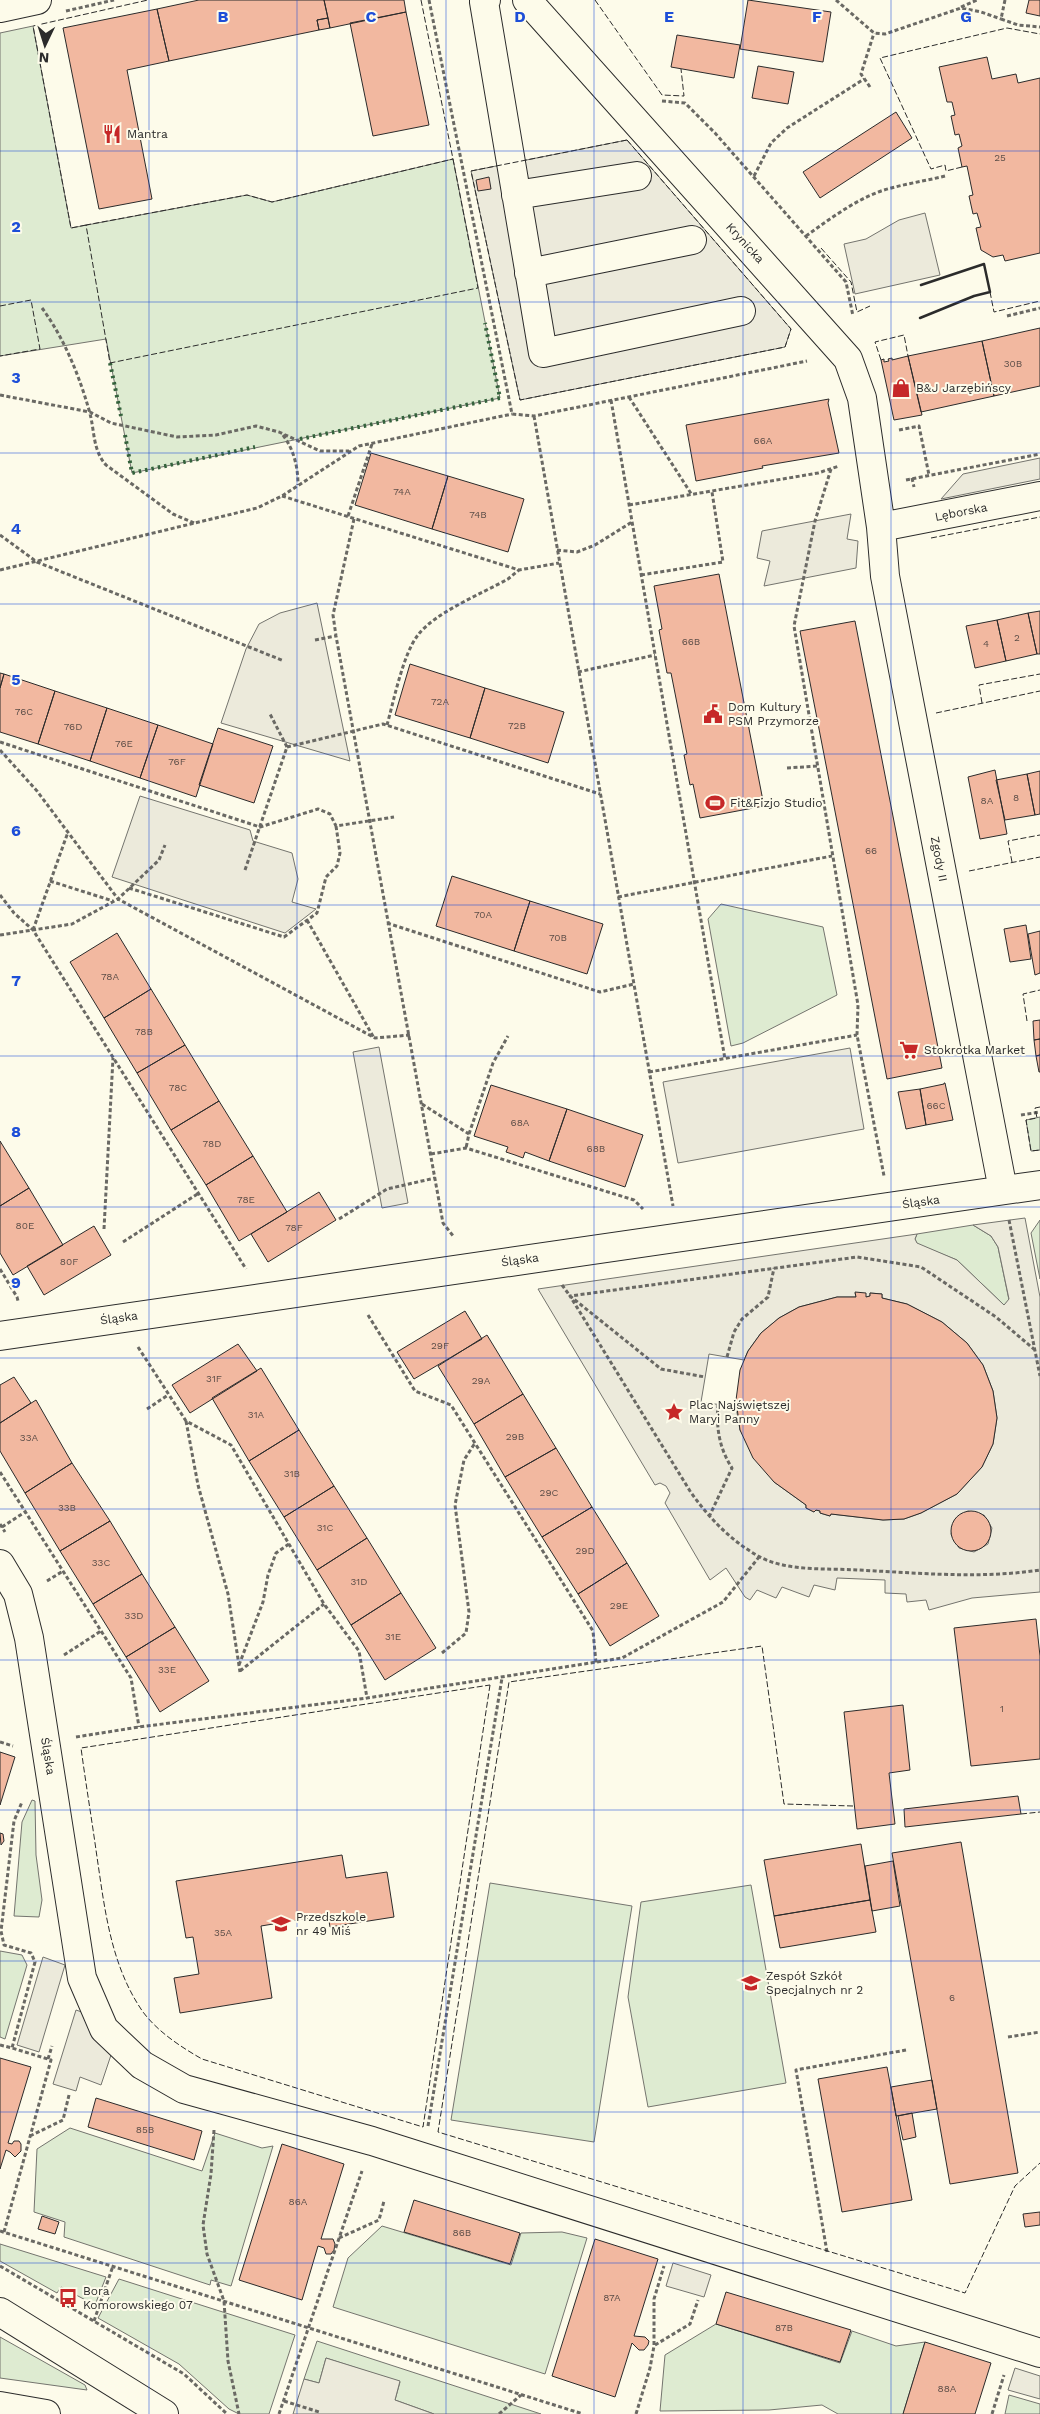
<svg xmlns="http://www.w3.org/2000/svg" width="1040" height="2414" font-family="'Work Sans',sans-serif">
<rect width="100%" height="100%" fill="#fdfbea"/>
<path fill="#deebd1" stroke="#74746e" d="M33 26 71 228 247 195 272 202 453 159 500 398 132 473 106 339 0 356V33Z
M721 904 823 927 837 995 743 1043 731 1046 708 919Z
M1040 1117V1150L1031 1151 1026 1120Z
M1040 1220V1279L1031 1233Z
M973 1225 991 1236 998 1247 1009 1300 1004 1305 957 1260 917 1244 915 1239 917 1234Z
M32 1800 35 1801 36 1855 42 1900 39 1917 14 1916 22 1822Z
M490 1883 632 1906 594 2142 451 2120Z
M751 1885 786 2083 648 2107 628 1997 641 1902Z
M0 1951 22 1955 27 1965 5 2039 0 2037Z
M70 2128 202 2171 215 2133 262 2148 273 2146 231 2286 211 2280 210 2285 64 2237 65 2222 34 2212 37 2149Z
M382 2226 511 2265 521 2233 562 2232 587 2238 545 2374 333 2307 348 2258Z
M0 2244 106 2277 95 2305 61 2287 57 2293 0 2261Z
M119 2279 295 2335 269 2414H239L229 2409 179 2364 98 2318Z
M716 2324 840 2363 852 2331 896 2346 925 2342 903 2414H838L822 2405 769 2410 660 2411 665 2355Z
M0 2337 85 2385 87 2390 0 2378Z
M317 2341 541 2414H434L395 2400 400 2382 326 2358 319 2383 304 2379Z
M1009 2395 1040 2404V2414H1005Z"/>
<path fill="#eceadb" stroke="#74746e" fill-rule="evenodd" d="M627 140 791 329 785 347 520 400 471 171Z
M925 213 940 275 855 294 844 244 866 239 899 220Z
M1040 458V479L941 499 963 474Z
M851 514 847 539 858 541 856 568 764 586 770 561 757 558 762 531Z
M317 603 350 761 221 723 246 649 259 624 280 613Z
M140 796 250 830 253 841 292 853 298 879 292 902 316 909 285 933 112 877Z
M379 1047 408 1203 382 1208 353 1052Z
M850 1048 864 1129 678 1163 663 1082Z
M1025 1218 1040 1297V1592L972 1598 929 1610 926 1600 907 1602 906 1594 885 1593V1580L837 1578 835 1590 814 1585 809 1597 782 1587 776 1598 757 1590 750 1600 745 1597 726 1568 710 1580 665 1503 670 1493 666 1486 660 1483 655 1485 538 1289 917 1234 915 1239 917 1243 957 1260 1004 1305 1009 1299 998 1247 991 1236 973 1225ZM855 1293 866 1297 870 1296V1293L882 1294V1298L907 1304 942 1322 967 1343 983 1365 993 1391 997 1418 993 1444 982 1467 957 1494 921 1513 904 1519 883 1520 831 1514 830 1516 820 1513V1511L816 1510 814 1512 806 1508V1505L774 1482 740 1430 736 1407 701 1402 709 1354 744 1360 748 1351 761 1333 779 1318 799 1307 837 1297H856ZM968 1511 984 1515 992 1528 988 1544 974 1552 959 1548 951 1534 955 1519Z
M43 1957 65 1965 39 2052 17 2045Z
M76 2010 93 2016 115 2043 101 2085 80 2077 76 2091 53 2084Z
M673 2263 711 2275 704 2297 666 2286Z
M326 2358 400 2381 395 2400 434 2414H293L304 2379 319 2383Z
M1015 2368 1040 2376V2399L1008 2390Z"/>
<path fill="#f2b8a0" stroke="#2b2b2b" d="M199 0H324L328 18 317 20 319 30 169 61 157 9Z
M324 0H404L406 12 330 28Z
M748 0 831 12 823 62 740 49Z
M1029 0H1040V16L1026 13Z
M157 9 169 61 127 70 152 199 99 209 63 28Z
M406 12 429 125 373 136 350 23Z
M328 18 330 28 319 30 317 20Z
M677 35 740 45 734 78 671 67Z
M987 57 992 79 1016 74 1018 83 1040 78V253L1005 261 1003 255 993 257 981 250 976 228 981 227 977 213 973 214 969 196 973 195 967 166 962 167 958 148 962 146 959 134 955 135 951 116 955 115 952 102H947L939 67Z
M758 66 794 72 788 104 752 98Z
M896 112 912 138 820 198 803 172Z
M489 177 491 189 478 191 476 180Z
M1040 328V386L994 396 982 341Z
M982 341 994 396 921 412 908 356Z
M908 356 922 415 894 420 881 360 884 359V362L889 361 888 359 892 358V360Z
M829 399 828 403 839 453 762 466 763 468 696 481 686 425Z
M371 453 448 476 432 529 355 505Z
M448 476 524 499 508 552 432 529Z
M719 574 764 806 700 818 693 784 690 785 684 755 687 754 671 673H667L659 630 662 629 654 586Z
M1040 611V654H1037L1028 613Z
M1028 613 1037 654 1006 661 997 620Z
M997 620 1006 661 975 668 966 626Z
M855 621 942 1068 887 1079 800 631Z
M410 664 485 688 470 738 395 715Z
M0 673 4 674 0 688Z
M4 674 55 691 38 744 0 732V688Z
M485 688 564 712 548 763 470 738Z
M55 691 107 708 90 761 38 744Z
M107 708 158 725 140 778 90 761Z
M158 725 213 744 196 797 140 778Z
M218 728 273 746 254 803 199 785Z
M995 770 1007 834 980 839 968 777Z
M1040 771V814L1035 815 1027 774Z
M1027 774 1035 815 1005 820 996 780Z
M452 876 530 901 514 951 436 926Z
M530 901 603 924 587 974 514 951Z
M1026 925 1031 959 1010 962 1004 929Z
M1040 931V973L1035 975 1028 934Z
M117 933 151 989 104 1018 70 962Z
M151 989 185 1045 137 1073 104 1018Z
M1040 1020V1039L1034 1040 1033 1021Z
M1040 1039V1055L1036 1056 1034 1040Z
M185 1045 219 1101 171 1130 137 1073Z
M1040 1055V1072H1039L1036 1056Z
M944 1083H945L953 1120 926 1125 920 1089 944 1084Z
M491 1085 567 1109 549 1161 525 1152 523 1158 515 1155 506 1152 508 1147 474 1136Z
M920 1089 926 1125 906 1129 898 1092Z
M219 1101 253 1156 206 1185 171 1130Z
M567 1109 643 1135 625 1187 549 1161Z
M0 1141 29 1188 0 1206Z
M253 1156 287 1212 239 1241 206 1185Z
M29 1188 63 1245 13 1275 0 1253V1206Z
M319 1192 336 1220 268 1262 251 1234Z
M94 1226 111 1255 44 1295 27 1266Z
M855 1292 866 1293V1297L870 1296V1293L882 1294V1298L907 1304 942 1322 967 1343 983 1365 993 1391 997 1418 993 1444 982 1467 957 1494 921 1513 904 1519 883 1520 831 1514 830 1516 820 1513V1511L816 1510 814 1512 806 1508V1505L774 1482 753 1458 740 1430 736 1400 740 1370 748 1351 761 1333 779 1318 799 1307 837 1297H856Z
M465 1311 482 1339 414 1379 397 1352Z
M487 1335 523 1394 474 1424 438 1366Z
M238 1344 257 1371 190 1413 172 1385Z
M261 1368 299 1430 249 1461 212 1398Z
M14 1377 31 1403 0 1423V1385Z
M523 1394 556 1448 505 1477 474 1424Z
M36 1400 72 1463 25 1493 0 1451V1423Z
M299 1430 334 1486 284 1517 249 1461Z
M556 1448 592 1507 542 1537 505 1477Z
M72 1463 110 1521 60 1551 25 1493Z
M334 1486 367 1538 317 1570 284 1517Z
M592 1507 627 1563 578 1594 542 1537Z
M951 1531a20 20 0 1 1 40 0a20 20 0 1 1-40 0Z
M110 1521 142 1574 93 1604 60 1551Z
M367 1538 401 1593 351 1625 317 1570Z
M627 1563 659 1616 610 1646 578 1594Z
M142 1574 175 1627 126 1657 93 1604Z
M401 1593 436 1648 385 1680 351 1625Z
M1036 1619 1040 1656V1759L971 1766 954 1628Z
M175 1627 209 1681 160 1712 126 1657Z
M903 1705 910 1770 889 1773 895 1824 857 1829 844 1712Z
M0 1752 15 1757 0 1805Z
M1018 1796 1021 1814 905 1827 904 1809Z
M0 1833 3 1834 4 1841 1 1845Z
M961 1842 1018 2173 950 2184 892 1853Z
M861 1844 870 1900 774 1916 764 1860Z
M342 1855 346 1878 387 1872 394 1917 330 1927 328 1915 261 1926 272 1998 180 2013 174 1978 199 1974 193 1937 186 1938 176 1881Z
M893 1861 900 1906 872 1911 865 1866Z
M870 1900 876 1932 780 1948 774 1916Z
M0 2058 31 2067 8 2143 12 2144 14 2141H19L21 2144V2151L15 2157 10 2152 6 2150 0 2169Z
M887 2067 912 2200 842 2212 818 2079Z
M932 2080 937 2109 896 2116 891 2087Z
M96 2098 202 2131 194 2160 88 2127Z
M912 2113 916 2137 903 2140 898 2116Z
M282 2144 344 2164 321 2239H333L335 2244 334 2250 331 2254H326L324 2248 318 2246 302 2300 239 2280Z
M414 2200 520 2233 510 2264 404 2232Z
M1040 2212V2225L1025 2227 1023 2214Z
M42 2216 59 2222 55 2234 38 2229Z
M595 2239 658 2259 634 2336 645 2337 649 2341 648 2345 644 2350H639L632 2343 615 2397 552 2376Z
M726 2292 851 2330 840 2362 716 2324Z
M925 2342 991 2363 975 2414H903Z"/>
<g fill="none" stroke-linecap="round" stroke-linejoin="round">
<g stroke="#2b2b2b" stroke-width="30">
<path id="minor" d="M486 0 484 2 543 353 741 311
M527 0 848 359 862 398 881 527 885 576 1003 1190
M0 8 37 0
M516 195 637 176
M529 273 692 240
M881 527 1040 496
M0 1336 1040 1185
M0 1564 18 1594 29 1638 82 1978 104 2029 142 2065 184 2089 372 2141 1040 2353
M0 2312 164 2414
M0 2406 46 2414"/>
</g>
<path stroke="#6a6964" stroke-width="3" stroke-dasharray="4 2.5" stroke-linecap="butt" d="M429 0 512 414 534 416 807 361
M836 0 874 33 885 34 961 8 981 12 1001 19
M1005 0 1001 19 1018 25 1040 27
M961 7 977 0
M66 11 114 0
M870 87 861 74 874 33
M662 101 685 103 715 133 846 282 853 316
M754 176 771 143 787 128 864 79
M806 236C830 219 856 199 884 190 904 184 925 181 945 176
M42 308C64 338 79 375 89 410 95 430 92 449 106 465L173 514 194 523
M1007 316 1040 308
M0 395 90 412 111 423 177 437 216 435 256 426 279 432 320 451H349
M629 397 692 495
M611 400 725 1059
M534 416 673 1206
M899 430 919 426 929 475
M283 435C294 450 298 467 298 485
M831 469 815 521 794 626 858 1005 857 1035 884 1176
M912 478 914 487
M906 480 1040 454
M282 496 519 570 559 563
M629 505 818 473 839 466
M348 516 372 444
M354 519 333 615 336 636 443 1223 454 1237
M0 535 37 562 284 661
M557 550 577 552 595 545 632 522
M0 570 257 508 282 496 359 446 512 414
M641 575 723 562 712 492
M315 640 336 636
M578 672 655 655
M387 725C394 700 403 654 418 635 434 613 483 593 508 579L519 570
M0 742 260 827 318 809 330 814 336 826 394 817
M287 747 383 724 600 794
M0 750 37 791 118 899 159 860 165 845
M787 768 818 766
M245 870 287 747 270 714
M50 881 113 901
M129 888 284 937 317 913 326 877 337 866 340 853 336 826
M0 895 14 913 33 930 246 1269
M618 897 832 856
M307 920 374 1038
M387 923 600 992 634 984
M33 930 68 832
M0 935 72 924 118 899 375 1038 410 1035
M649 1072 857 1035
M422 1104 469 1134 466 1148
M1021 1115 1040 1112
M469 1134 493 1063 508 1036
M431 1154 466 1148 634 1200 643 1209
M339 1219 387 1189 435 1178
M1009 1220 1040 1376
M104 1229 113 1058
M123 1242 199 1193
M0 1269 17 1297 18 1301
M562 1285 570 1296 661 1369 705 1377
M368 1315 415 1391 451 1405 593 1631 596 1663
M138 1347 186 1421 231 1445 324 1604 359 1651 367 1698
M1035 1350 996 1317 921 1267 857 1257 570 1296 690 1491C708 1517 730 1540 758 1556 787 1572 826 1568 858 1570 919 1573 980 1579 1040 1570
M727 1357 734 1332 742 1319 768 1297 774 1268
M147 1409 168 1395
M186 1421 198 1485 228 1594 240 1672
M0 1472 131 1678 139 1727
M709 1517 732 1468C719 1448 716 1427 718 1404
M0 1524 5 1532
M2 1527 25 1512
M47 1581 63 1571
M442 1653 466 1633 469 1612 455 1505 464 1460 475 1443
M64 1655 101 1631
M239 1665 263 1602 268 1575 276 1553 289 1544
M240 1671 324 1604
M76 1737 139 1727 367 1698 622 1658 723 1602 759 1557
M0 1742 13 1746
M1008 2037 1040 2032
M0 2045 12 2048 35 1962 31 1953 4 1945 1 1931 14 1821 22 1802
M48 2059 52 2046
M428 2126 502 1678
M214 2130 211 2174 203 2225 207 2254 224 2301 228 2361 239 2414
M30 2136 63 2120 69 2095
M0 2231 583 2414
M4 2232 51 2060 12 2048
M339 2238 379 2220 384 2201
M827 2252 796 2070 906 2050
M0 2266 184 2374 227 2414
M94 2321 113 2266
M655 2345 690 2324 698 2300
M284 2401 319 2412
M279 2414 362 2171
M499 2414 521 2395
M636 2414 650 2368 654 2346V2299L664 2266
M992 2414 1004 2375"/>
<use href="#minor" stroke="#fdfbea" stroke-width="28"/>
<path stroke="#34623c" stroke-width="4" stroke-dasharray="2.5 4" stroke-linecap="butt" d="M110 363 121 416
M125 435 132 473 255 447
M300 439 500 398 485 323"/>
<path stroke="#2b2b2b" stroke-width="1" stroke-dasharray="6 2.5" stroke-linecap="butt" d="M421 0 453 159
M595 0 662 95 684 96 681 69
M627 140 791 329 785 347 520 400 471 171Z
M453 159 478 288 110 363 86 225 247 195 272 202Z
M962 167 946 171 945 165 931 169 880 58 1007 28 1040 34
M86 225 71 228 33 26 148 0
M821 248 851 282 857 312 870 306
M990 292 994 312 1040 301
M0 306 31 300 40 349 0 356
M881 360 875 342 904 335 908 356
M931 538 1040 517
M982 703 979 685 1040 674
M936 713 1040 691
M1012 862 1008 841 1040 835
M969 871 1040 857
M1027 1021 1023 994 1040 990
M1040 1107 1035 1108 1037 1118 1026 1120 1031 1151 1040 1150
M490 1685 423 2127 202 2059C181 2047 158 2032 143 2012 111 1966 105 1911 97 1857 92 1821 86 1785 81 1748Z
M853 1806 784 1804 762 1646 509 1682 438 2132 965 2293 1015 2186 1040 2163
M1021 1814 1040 1812"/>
<path stroke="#2b2b2b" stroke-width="2.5" d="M920 318 974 296 990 292 984 264 921 285"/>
</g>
<path fill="none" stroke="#1d4ed8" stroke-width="1" stroke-opacity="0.55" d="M149 0V2414M297 0V2414M446 0V2414M594 0V2414M743 0V2414M891 0V2414M0 151H1040M0 302H1040M0 453H1040M0 604H1040M0 754H1040M0 905H1040M0 1056H1040M0 1207H1040M0 1358H1040M0 1509H1040M0 1660H1040M0 1810H1040M0 1961H1040M0 2112H1040M0 2263H1040"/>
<defs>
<g id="restaurant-bare" transform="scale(1.5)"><path d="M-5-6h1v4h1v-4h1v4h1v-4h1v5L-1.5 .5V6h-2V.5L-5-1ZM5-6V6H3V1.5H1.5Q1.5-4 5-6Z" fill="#c62828" stroke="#fdfbea" stroke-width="2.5" paint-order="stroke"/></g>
<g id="shop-bare" transform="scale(1.5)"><path d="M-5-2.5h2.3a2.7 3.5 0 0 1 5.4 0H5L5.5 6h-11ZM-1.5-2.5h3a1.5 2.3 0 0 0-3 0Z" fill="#c62828" stroke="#fdfbea" stroke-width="2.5" paint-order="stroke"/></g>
<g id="civic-bare" transform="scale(1.5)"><path d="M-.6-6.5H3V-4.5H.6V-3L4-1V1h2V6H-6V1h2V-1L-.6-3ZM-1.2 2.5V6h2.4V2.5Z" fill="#c62828" stroke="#fdfbea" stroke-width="2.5" paint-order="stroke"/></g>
<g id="stadium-bare" transform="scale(1.5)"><path d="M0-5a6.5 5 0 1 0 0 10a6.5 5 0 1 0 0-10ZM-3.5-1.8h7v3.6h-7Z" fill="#c62828" stroke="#fdfbea" stroke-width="2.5" paint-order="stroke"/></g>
<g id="supermarket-bare" transform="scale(1.5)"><path d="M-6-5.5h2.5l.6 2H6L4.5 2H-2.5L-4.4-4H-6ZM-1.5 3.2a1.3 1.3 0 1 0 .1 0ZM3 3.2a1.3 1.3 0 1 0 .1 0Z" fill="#c62828" stroke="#fdfbea" stroke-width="2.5" paint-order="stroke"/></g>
<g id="sight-bare" transform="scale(1.5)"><path d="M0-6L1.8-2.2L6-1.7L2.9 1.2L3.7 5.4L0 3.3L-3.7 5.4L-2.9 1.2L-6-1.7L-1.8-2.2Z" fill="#c62828" stroke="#fdfbea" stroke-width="2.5" paint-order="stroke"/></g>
<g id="school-bare" transform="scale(1.5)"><path d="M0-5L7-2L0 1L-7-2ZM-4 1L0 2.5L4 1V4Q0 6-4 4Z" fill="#c62828" stroke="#fdfbea" stroke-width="2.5" paint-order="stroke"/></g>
<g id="bus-bare" transform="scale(1.5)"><path d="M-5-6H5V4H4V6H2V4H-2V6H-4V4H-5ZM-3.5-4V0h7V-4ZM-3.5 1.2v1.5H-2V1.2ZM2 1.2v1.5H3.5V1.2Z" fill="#c62828" stroke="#fdfbea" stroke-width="2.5" paint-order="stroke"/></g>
</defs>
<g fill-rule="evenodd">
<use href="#restaurant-bare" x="112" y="134"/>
<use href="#shop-bare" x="901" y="388"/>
<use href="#civic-bare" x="713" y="714"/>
<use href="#stadium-bare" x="715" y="803"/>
<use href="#supermarket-bare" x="909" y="1050"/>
<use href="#sight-bare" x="674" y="1412"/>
<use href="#school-bare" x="281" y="1924"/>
<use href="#school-bare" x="751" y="1983"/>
<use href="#bus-bare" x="68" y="2298"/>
</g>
<g text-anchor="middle" stroke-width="4" stroke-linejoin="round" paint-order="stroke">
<g font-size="10" fill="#5d4e48">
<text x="1000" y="161">25</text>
<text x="1013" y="367">30B</text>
<text x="763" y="444">66A</text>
<text x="402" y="495">74A</text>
<text x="478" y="518">74B</text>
<text x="1017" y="641">2</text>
<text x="691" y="645">66B</text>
<text x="986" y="647">4</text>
<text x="440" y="705">72A</text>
<text x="24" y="715">76C</text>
<text x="517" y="729">72B</text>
<text x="73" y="730">76D</text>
<text x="124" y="747">76E</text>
<text x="177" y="765">76F</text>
<text x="1016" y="801">8</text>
<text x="987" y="804">8A</text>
<text x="871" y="854">66</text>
<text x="483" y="918">70A</text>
<text x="558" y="941">70B</text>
<text x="110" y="980">78A</text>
<text x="144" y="1035">78B</text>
<text x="178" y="1091">78C</text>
<text x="936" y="1109">66C</text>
<text x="520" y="1126">68A</text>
<text x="212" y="1147">78D</text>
<text x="596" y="1152">68B</text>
<text x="246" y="1203">78E</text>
<text x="25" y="1229">80E</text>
<text x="294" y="1231">78F</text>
<text x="69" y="1265">80F</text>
<text x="440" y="1349">29F</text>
<text x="214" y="1382">31F</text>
<text x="481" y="1384">29A</text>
<text x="256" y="1418">31A</text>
<text x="515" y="1440">29B</text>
<text x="29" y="1441">33A</text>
<text x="292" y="1477">31B</text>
<text x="549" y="1496">29C</text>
<text x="67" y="1511">33B</text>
<text x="325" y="1531">31C</text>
<text x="585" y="1554">29D</text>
<text x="101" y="1566">33C</text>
<text x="359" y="1585">31D</text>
<text x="619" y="1609">29E</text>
<text x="134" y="1619">33D</text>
<text x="393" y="1640">31E</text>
<text x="167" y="1673">33E</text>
<text x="1002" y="1712">1</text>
<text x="223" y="1936">35A</text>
<text x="952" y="2001">6</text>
<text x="145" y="2133">85B</text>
<text x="298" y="2205">86A</text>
<text x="462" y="2236">86B</text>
<text x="612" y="2301">87A</text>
<text x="784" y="2331">87B</text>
<text x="947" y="2392">88A</text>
</g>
<g font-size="12" fill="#2b2b2b" stroke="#fdfbea" text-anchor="start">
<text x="127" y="138">Mantra</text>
<text x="916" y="392">B&amp;J Jarzębińscy</text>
<text x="728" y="711">Dom Kultury<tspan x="728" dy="14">PSM Przymorze</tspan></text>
<text x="730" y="807">Fit&amp;Fizjo Studio</text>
<text x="924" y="1054">Stokrotka Market</text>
<text x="689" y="1409">Plac Najświętszej<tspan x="689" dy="14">Maryi Panny</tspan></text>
<text x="296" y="1921">Przedszkole<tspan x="296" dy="14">nr 49 Miś</tspan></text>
<text x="766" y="1980">Zespół Szkół<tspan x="766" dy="14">Specjalnych nr 2</tspan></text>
<text x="83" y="2295">Bora<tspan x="83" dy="14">Komorowskiego 07</tspan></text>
</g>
<g font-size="12" fill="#2b2b2b" stroke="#fdfbea">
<text transform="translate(745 243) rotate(48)" y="4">Krynicka</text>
<text transform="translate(961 512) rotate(-11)" y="4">Lęborska</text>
<text transform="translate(939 859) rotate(79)" y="4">Zgody II</text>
<text transform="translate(921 1202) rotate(-8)" y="4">Śląska</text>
<text transform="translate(520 1260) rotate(-8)" y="4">Śląska</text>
<text transform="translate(119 1318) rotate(-8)" y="4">Śląska</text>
<text transform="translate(48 1756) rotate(81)" y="4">Śląska</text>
</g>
</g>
<g font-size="16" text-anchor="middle" font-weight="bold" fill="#1d4ed8" stroke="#fdfbea" stroke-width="4" stroke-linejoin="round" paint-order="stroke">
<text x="223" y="22">B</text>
<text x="371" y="22">C</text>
<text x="520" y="22">D</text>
<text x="669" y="22">E</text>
<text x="817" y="22">F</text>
<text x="966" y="22">G</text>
<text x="16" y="232">2</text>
<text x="16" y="383">3</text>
<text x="16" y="534">4</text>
<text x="16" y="685">5</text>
<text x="16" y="836">6</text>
<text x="16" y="986">7</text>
<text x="16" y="1137">8</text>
<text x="16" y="1288">9</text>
</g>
<g transform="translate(45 45) rotate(184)" stroke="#fdfbea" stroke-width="4" paint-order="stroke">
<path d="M0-4L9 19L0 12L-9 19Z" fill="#2b2b2b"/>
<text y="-8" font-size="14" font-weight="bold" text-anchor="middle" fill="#2b2b2b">N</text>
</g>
</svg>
